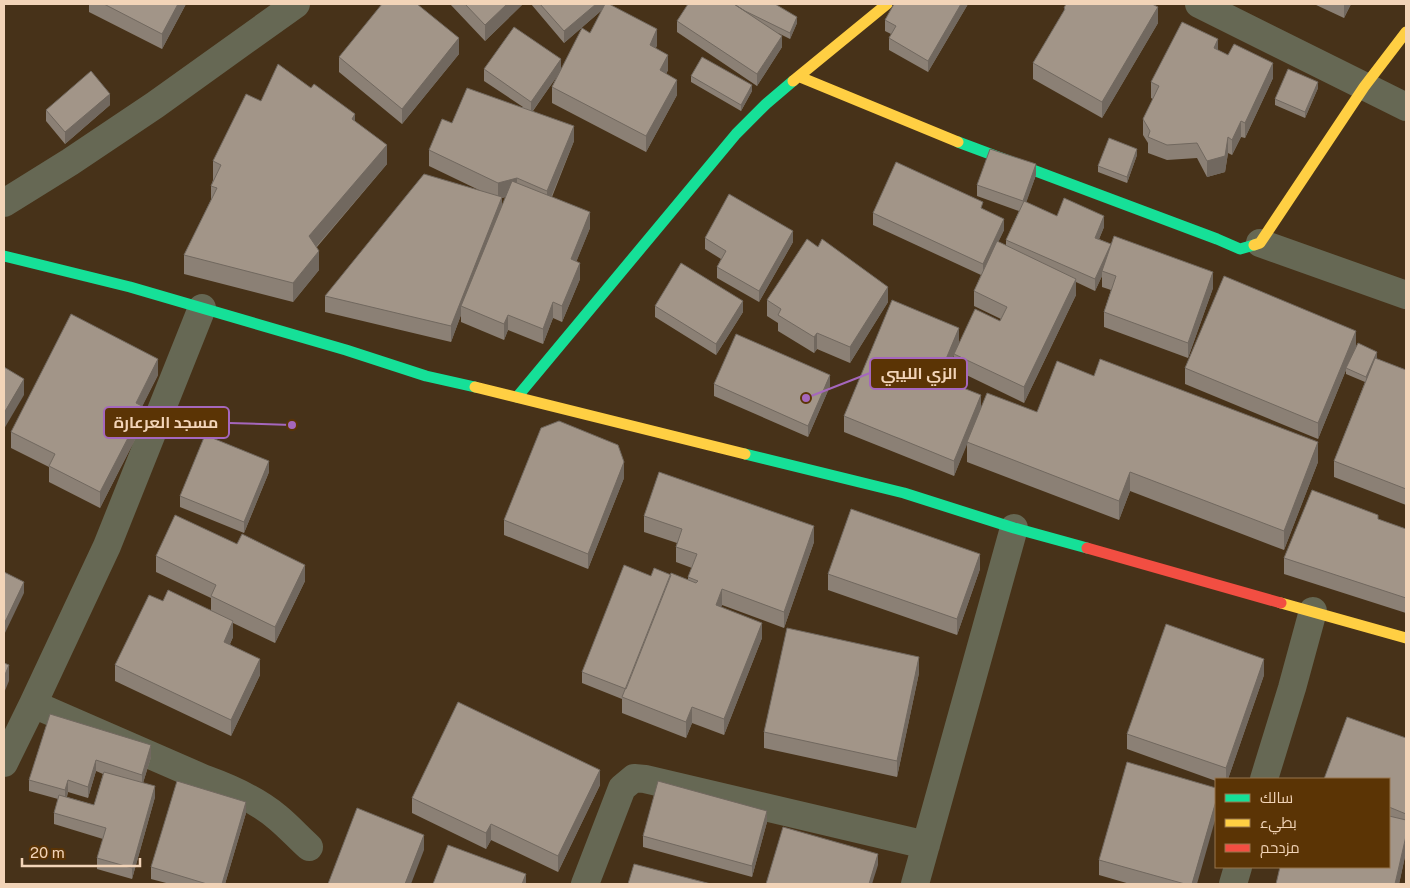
<svg xmlns="http://www.w3.org/2000/svg" width="1410" height="888" font-family="'Public Sans',Cairo,sans-serif">
<rect width="100%" height="100%" fill="#473219"/>
<g fill="none" stroke-linecap="round" stroke-linejoin="round">
<path stroke="#666854" stroke-width="28" d="M1199 4 1406 107
M4 203 70 162 155 105 296 4
M1260 243 1406 295
M33 704 205 779C230 788 257 800 277 817 288 826 298 837 309 847
M4 763 33 704 107 546 202 308
M1264 779 1292 688 1313 611
M585 884 622 788 634 778 645 779 926 845
M915 884 1014 528
M1233 884 1238 867"/>
<path stroke="#16e098" stroke-width="11" d="M958 142 1217 239 1240 249 1254 245
M4 256 130 287 346 350 426 376 475 387
M517 397 736 134 766 104 793 81
M745 454 904 493 1014 528 1087 548"/>
<path stroke="#ffcf43" stroke-width="11" d="M800 77 958 142
M793 81 887 4
M1254 245 1260 243 1364 87 1406 32
M475 387 745 454
M1281 603 1406 638"/>
<path stroke="#f24e42" stroke-width="11" d="M1087 548 1281 603"/>
</g>
<path fill="#8b8075" fill-rule="evenodd" d="M89 4H186L162 49 89 12Z
M450 4H523L485 41Z
M531 4H609L657 45 656 48 668 70 666 74 677 95 646 152 552 103V87L557 76 533 111 574 141 552 197 590 228 576 262 580 279 562 322 553 318 543 344 508 330 504 340 461 322V315L451 342 325 312V296L483 192 429 166V150L452 123 523 107 484 81V69H561L590 33 602 10 564 43ZM506 197 502 206V198Z
M775 4 797 23 790 39 778 33 782 47 757 86 677 32V21Z
M894 4H968L928 72 889 50V38L891 34 885 31V20Z
M1314 4H1351L1344 18Z
M1064 8 1158 23 1102 118 1033 79V63L1064 11Z
M1218 50 1273 78 1245 138 1241 137 1232 155 1228 153 1225 172 1207 177 1197 158 1167 160 1148 153V143L1143 135V119L1153 99 1151 98V82Z
M459 54 402 124 339 72V57Z
M691 76 752 91 741 111 691 82Z
M1318 88 1305 118 1275 105V99Z
M110 105 65 144 46 121V110Z
M355 121 387 164 317 247 319 270 293 302 184 274V255L211 200V186L213 180V161Z
M1137 155 1127 183 1098 172V166Z
M1036 175 1026 202 1057 216 1104 227 1099 239 1213 288 1188 358 1104 327V312L1111 290 1102 287V276L1095 291 1076 282V295L1024 403 954 369V355L944 380 981 407 1037 412 1318 462 1284 550 1130 491 1119 520 967 462V443L954 476 844 432V416L959 343 1000 321 1001 319 974 306V291L981 275 873 225V213L983 209 1004 230 998 242 1006 246V240L1019 211 977 196V185Z
M705 238 793 242 759 302 717 278V267L721 259 705 249Z
M767 300 888 302 850 363 817 349 814 353 778 331V323L767 316Z
M655 306 743 312 716 355 655 317Z
M1356 347 1377 358V359L1406 370V505L1334 477V461L1365 382 1346 374V370L1318 439 1185 384V368Z
M158 375 142 406 144 422 100 508 49 482V467L11 448V432Z
M714 384 830 386 808 437 714 396Z
M269 472 244 533 180 507V496Z
M624 478 588 569 504 535V520Z
M644 516 814 542 784 628 722 605 721 607 762 638 724 735 692 723 686 738 622 713V699L582 683V672L651 576 671 575 688 580V577L692 568 676 562V547L677 543 644 532Z
M1378 519 1406 529V613L1284 574V558Z
M156 556 305 581 275 643 233 623V637L230 644 260 675 231 736 115 681V665L163 601 211 610V598L156 572Z
M980 569 957 635 828 590V574Z
M919 673 897 777 764 748V732Z
M1264 675 1228 779H1216V781L1127 749V734Z
M50 714 151 757 143 783 155 797 132 879 97 869V858L103 839 54 824V813L58 799 29 791V780ZM96 771 103 774 94 805 67 797 68 792 88 798Z
M1406 738V852L1399 884H1276L1389 867V779Z
M600 785 558 872 491 840 486 849 412 813V798Z
M246 813 225 884H170L151 879V867Z
M767 822 752 877 643 847V836Z
M1099 860 1197 884H1130L1099 875Z"/>
<path fill="#71685f" d="M178 4H186L162 49V34Z
M507 4H523L485 41V25Z
M596 4H609L564 43V31Z
M961 4H968L928 72V61Z
M1344 4H1351L1344 18Z
M1158 7V23L1102 118V102Z
M797 17V23L790 39V33Z
M657 29V45L650 61V45Z
M782 36V47L757 86V74Z
M459 38V54L402 124V109Z
M1218 39V55L1214 48Z
M668 55V70L660 86V70Z
M561 59V71L531 113V102Z
M1273 63V78L1245 138V123Z
M677 80V95L646 152V136Z
M1318 82V88L1305 118V112Z
M752 85V91L741 111V105Z
M110 94V105L65 144V132Z
M355 114V133L352 119Z
M1241 121V137L1232 155V140Z
M574 126V141L547 207V191Z
M1228 137V153L1225 172 1207 177V161Z
M387 145V164L309 255V236Z
M1137 149V155L1127 183V177Z
M1036 164V175L1023 212V201Z
M517 178V193L502 198V213L461 306V315L451 342V326L498 199V183Z
M590 212V228L571 275V259Z
M1104 216V227L1095 249V238Z
M1004 219V230L983 275V264Z
M793 231V242L759 302V291Z
M1111 244V255L1102 271V276L1095 291V279Z
M319 251V270L293 302V283Z
M580 263V279L562 322V306Z
M1213 272V288L1188 358V343Z
M1076 279V295L1024 403V387Z
M888 287V302L850 363V347Z
M743 301V312L716 355V344Z
M553 302V318L543 344V329Z
M508 315V330L504 340V324Z
M959 328V343L954 354V355L938 393V378Z
M1356 331V347L1346 368V370L1318 439V423Z
M817 333V349L814 353V337Z
M1377 352V358L1366 383V377Z
M158 359V375L136 419V403Z
M830 375V386L808 437V426Z
M24 379V395L4 429V413Z
M981 395V411L954 476V461Z
M144 407V422L100 508V492Z
M1318 442V462L1284 550V531Z
M269 461V472L244 533V522Z
M624 462V478L588 569V554Z
M1130 472V491L1119 520V501Z
M814 526V542L784 628V612Z
M980 554V569L957 635V619Z
M305 565V581L275 643V627Z
M24 582V593L4 635V624Z
M722 589V605L716 620V605Z
M233 621V637L224 657V642Z
M762 623V638L724 735V719Z
M919 657V673L897 777V761Z
M260 659V675L231 736V720Z
M1264 659V675L1228 779H1226V768Z
M9 665V681L4 693V677Z
M692 707V723L686 738V722Z
M151 745V757L142 786V775Z
M96 760V771L88 798V787Z
M600 770V785L558 872V856Z
M68 780V792L65 802V790Z
M155 786V797L132 879V868Z
M1216 801V817L1197 884H1192Z
M246 802V813L225 884H222Z
M767 811V822L752 877V866Z
M491 824V840L486 849V833Z
M424 835V850L411 884H405Z
M1406 836V852L1399 884H1395Z
M878 854V865L872 884H869Z
M526 874V884H522Z"/>
<path fill="#a29588" stroke="#71685f" d="M104 4H178L162 34Z
M382 4H417L459 38 402 109 339 57Z
M465 4H507L485 25Z
M540 4H596L564 31Z
M605 4H609L657 29 650 45 668 55 660 70 677 80 646 136 552 87 582 28 590 33Z
M688 4H734L782 36 757 74 677 21Z
M734 4H775L797 17 790 33 745 11Z
M894 4H961L928 61 889 38 896 26 885 20Z
M1066 4H1152L1158 7 1102 102 1033 63 1065 9 1064 8Z
M1182 22 1218 39 1214 48 1228 55 1234 44 1273 63 1245 123 1241 121 1232 140 1228 137 1225 156 1207 161 1197 143 1167 145 1148 137 1150 131 1143 119 1159 86 1151 82Z
M514 27 561 59 531 102 484 69Z
M702 57 752 85 741 105 691 76Z
M278 64 311 88 314 84 355 114 352 119 387 145 309 236 319 251 293 283 184 255 217 188 211 186 221 165 213 161 246 94 261 101Z
M1288 69 1318 82 1305 112 1275 99Z
M91 71 110 94 65 132 46 110Z
M467 88 574 126 547 191 517 178 498 183 429 150 442 119 452 123Z
M1109 138 1137 149 1127 177 1098 166Z
M990 149 1036 164 1023 201 977 185Z
M896 162 983 202 981 208 1004 219 983 264 873 213Z
M424 174 502 197 451 326 325 296Z
M512 181 590 212 571 259 580 263 562 306 553 302 543 329 508 315 504 324 461 306Z
M729 194 793 231 759 291 717 267 726 251 705 238Z
M1064 198 1104 216 1095 238 1111 244 1095 279 1006 240 1024 201 1057 216Z
M1114 236 1213 272 1188 343 1104 312 1116 276 1102 271Z
M807 239 818 247 822 239 888 287 850 347 817 333 814 337 778 315 781 309 767 300Z
M997 241 1076 279 1024 387 954 354 975 309 1000 321 1007 307 974 291Z
M681 263 743 301 716 344 655 306Z
M1224 276 1356 331 1318 423 1185 368Z
M892 300 959 328 938 378 981 395 954 461 844 416Z
M71 314 158 359 136 403 144 407 100 492 49 466 55 454 11 432Z
M736 334 830 375 808 426 714 384Z
M1358 343 1377 352 1366 377 1346 368Z
M1375 358 1406 370V489L1334 461Z
M1100 359 1318 442 1284 531 1130 472 1119 501 967 442 987 393 1037 412 1057 361 1094 376Z
M4 367 24 379 4 413Z
M559 421 618 445 624 462 588 554 504 520 541 428Z
M205 435 269 461 244 522 180 496Z
M659 472 814 526 784 612 722 589 716 605 762 623 724 719 692 707 686 722 622 697 671 573 696 583 698 581 688 577 697 554 676 547 682 529 644 516Z
M1312 490 1378 515V519L1406 529V598L1284 558Z
M851 509 980 554 957 619 828 574Z
M175 515 237 544 242 534 305 565 275 627 211 596 216 585 156 556Z
M624 565 651 576 654 568 671 575 626 689 582 672Z
M4 572 24 582 4 624Z
M168 590 233 621 224 642 260 659 231 720 115 665 149 595 163 601Z
M1166 624 1264 659 1226 768 1127 734Z
M787 628 919 657 897 761 764 732Z
M4 663 9 665 4 677Z
M458 702 600 770 558 856 491 824 486 833 412 798Z
M50 714 151 745 142 775 96 760 88 787 68 780 65 790 29 780Z
M1347 717 1406 738V814L1389 807V779H1324Z
M1127 762 1216 788V801L1192 884H1185L1099 860Z
M104 772 155 786 132 868 97 858 106 828 54 813 59 795 94 805Z
M177 781 246 802 222 884H207L151 867Z
M658 781 767 811 752 866 643 836Z
M357 808 424 835 405 884H328Z
M1389 816 1406 820V836L1395 884H1276L1280 867H1389Z
M783 827 878 854 869 884H766Z
M448 845 526 874 522 884H433Z
M634 864 711 884H628Z"/>
<path fill="none" stroke="#a567bd" stroke-width="2" d="M806 398L870 373M292 425L229 423"/>
<g fill="#a567bd" stroke="#5b3405" stroke-width="2">
<circle cx="806" cy="398" r="5"/>
<circle cx="292" cy="425" r="5"/>
</g>
<g fill="#5b3405" stroke="#a567bd" stroke-width="2">
<rect x="870" y="358" width="97" height="31" rx="5"/>
<rect x="104" y="407" width="125" height="31" rx="5"/>
</g>
<g font-size="16" text-anchor="middle" font-weight="bold" fill="#f2d4b8">
<text x="919" y="379">الزي الليبي</text>
<text x="166" y="428">مسجد العرعارة</text>
</g>
<rect width="1410" height="888" fill="none" stroke="#f2d4b8" stroke-width="10"/>
<rect x="1215" y="778" width="175" height="90" fill="#5b3405" stroke="#97744d"/>
<rect x="1225" y="794" width="25" height="8" fill="#16e098" stroke="#97744d"/>
<text x="1260" y="803" font-size="15" fill="#f2d4b8">سالك</text>
<rect x="1225" y="819" width="25" height="8" fill="#ffcf43" stroke="#97744d"/>
<text x="1260" y="828" font-size="15" fill="#f2d4b8">بطيء</text>
<rect x="1225" y="844" width="25" height="8" fill="#f24e42" stroke="#97744d"/>
<text x="1260" y="853" font-size="15" fill="#f2d4b8">مزدحم</text>
<path d="M22 858v8h118v-8" fill="none" stroke="#f2d4b8" stroke-width="2.5"/>
<text x="30" y="858" font-size="15" fill="#f2d4b8" stroke="#5b3405" stroke-width="4" paint-order="stroke">20 m</text>
</svg>
